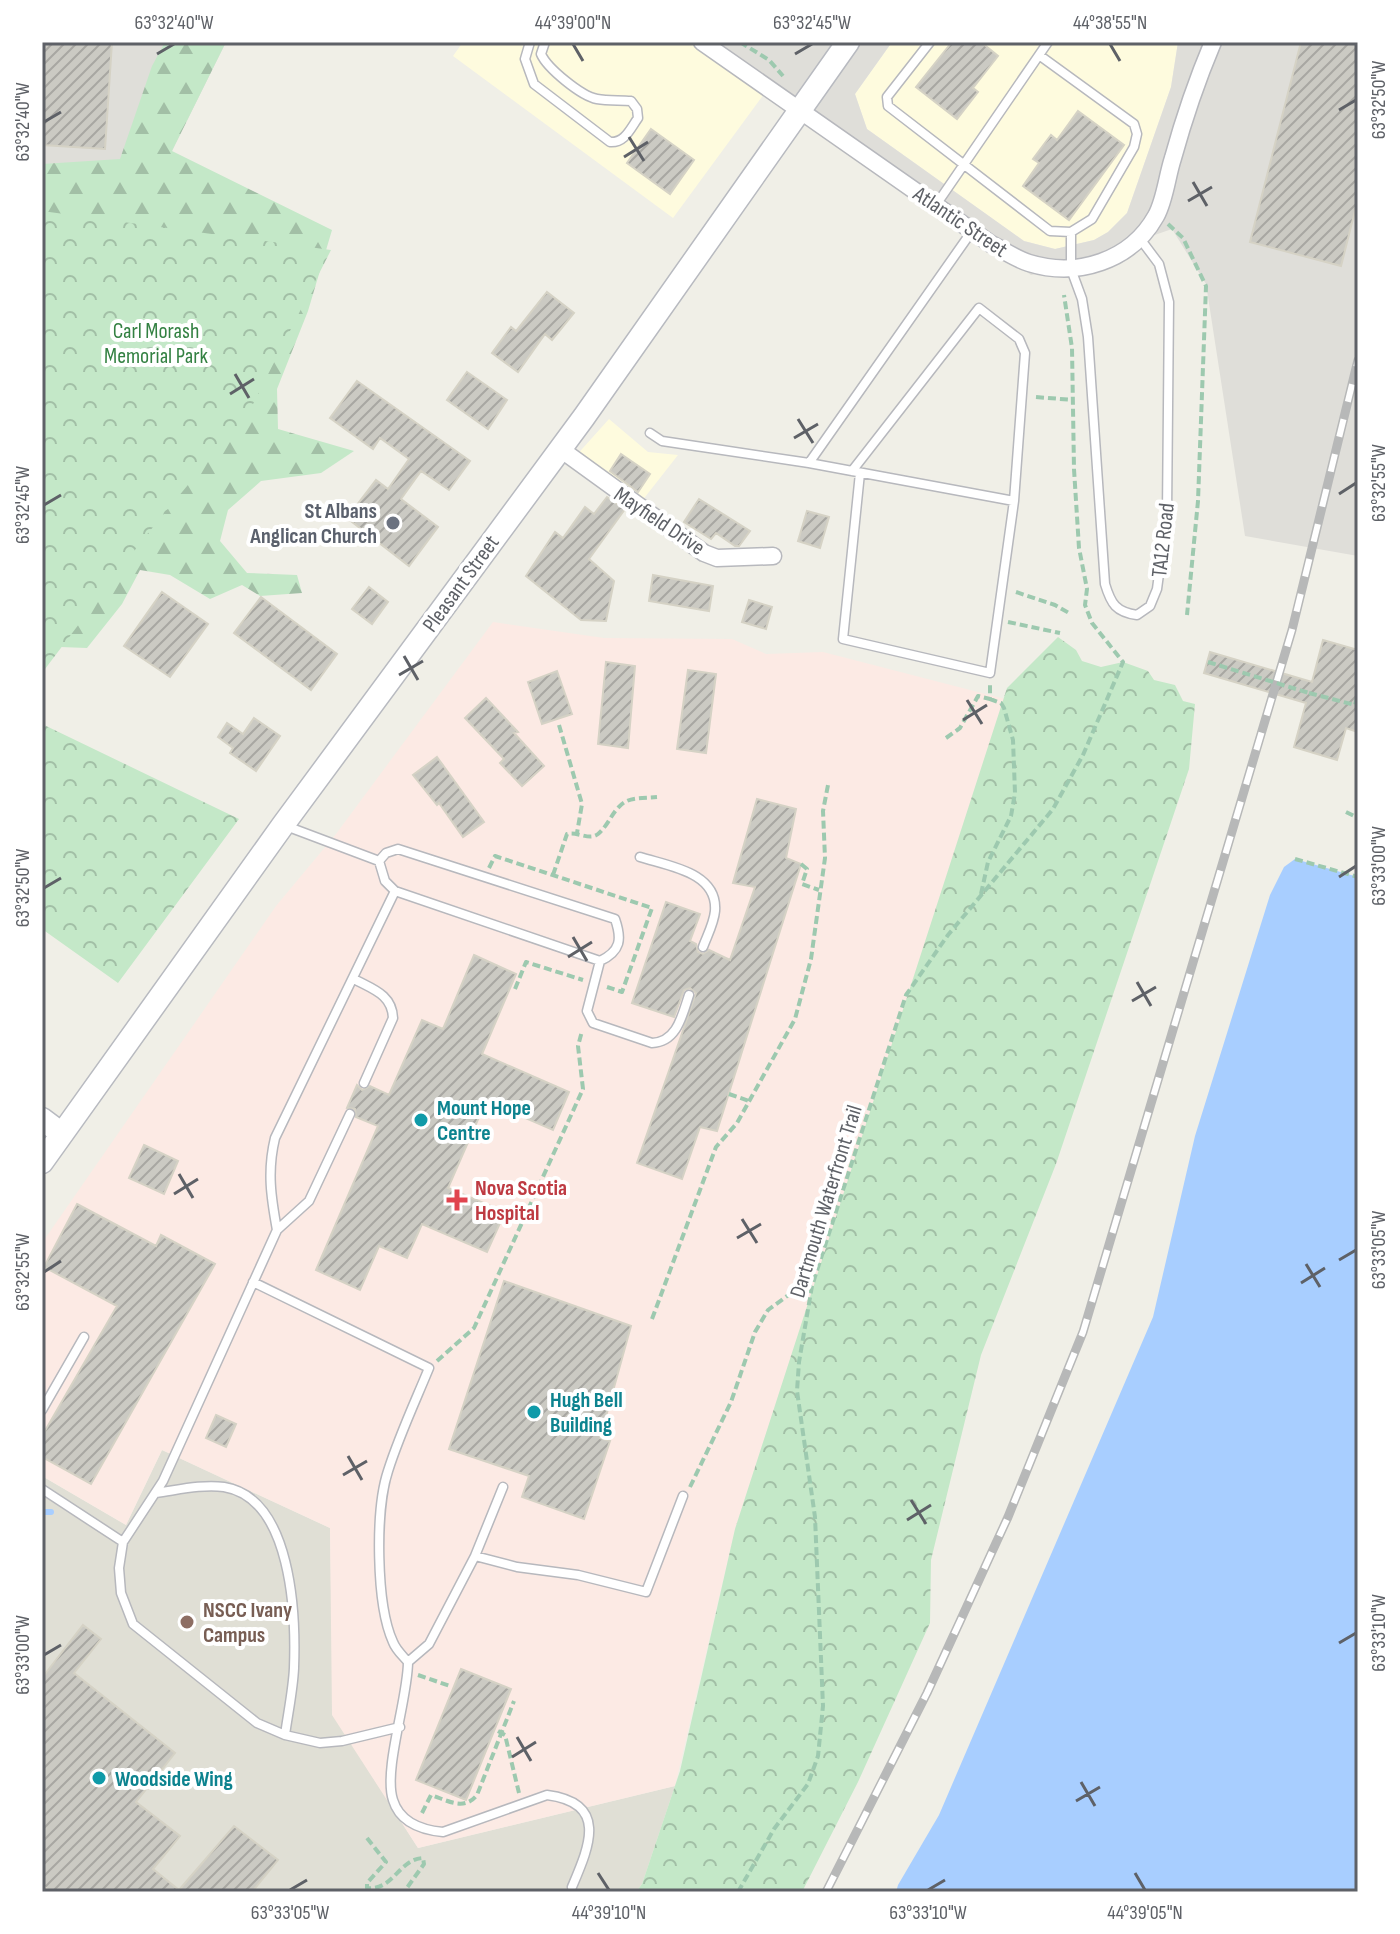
<svg xmlns="http://www.w3.org/2000/svg" width="1400" height="1934" font-family="'Sofia Sans Condensed',sans-serif">
<defs>
<pattern id="forest-firs" width="22" height="20" patternUnits="userSpaceOnUse" patternTransform="scale(2)"><rect width="22" height="20" fill="#c4e8c8"/><path d="M5 1l3.5 6h-7zM16 11l3.5 6h-7z" fill="#a2bfa6"/></pattern>
<pattern id="park-crowns" width="20" height="18" patternUnits="userSpaceOnUse" patternTransform="scale(2)"><rect width="20" height="18" fill="#c4e8c8"/><path d="M2 6a3 3 0 1 1 6 0M12 15a3 3 0 1 1 6 0" fill="none" stroke="#a2bfa6"/></pattern>
<pattern id="building-hatch" width="6" height="6" patternUnits="userSpaceOnUse" patternTransform="scale(2)"><rect width="6" height="6" fill="#cbcac3"/><path d="M-1 1l2-2M0 6l6-6M5 7l2-2" fill="none" stroke="#a8a7a2"/></pattern>
</defs>
<rect width="100%" height="100%" fill="#f0efe7"/>
<path fill="#fefbde" d="M463 42H769L767 90 673 218 453 56Z
M892 42H1178L1171 87 1127 213 1108 232 1094 240 1055 249 1024 241 867 129 855 94Z
M609 419 648 452 678 455 638 506 574 458Z"/>
<path fill="#dfded9" d="M42 42H226L172 151 42 211Z
M712 42H892L855 94 867 129 1024 241 1055 249 1094 240 1108 232 1127 213 1171 87 1178 42H1358V556L1245 536 1206 284 1172 229 1146 238 1099 262 1031 275Z"/>
<path fill="#e0dfd5" d="M162 1450 330 1528 333 1715 418 1848 675 1786 642 1884 636 1892H42V1476L126 1525Z"/>
<path fill="#fceae4" d="M493 622 604 638 732 639 766 654 823 652 1005 699 735 1529 675 1786 418 1848 332 1715 330 1528 162 1450 126 1525 42 1476V1243L276 906 336 834Z"/>
<path fill="url(#forest-firs)" d="M165 42H226L172 151 332 230 308 311 277 389 278 429 354 451 321 473 261 481 228 510 220 541 247 573 297 575 302 593 260 596 242 585 210 599 170 575 140 570 122 604 87 648 60 647 42 275V164L120 159 152 66Z"/>
<path fill="url(#park-crowns)" d="M42 211 331 250 250 410 144 538 42 673Z
M1058 637 1076 650 1082 661 1101 667 1123 662 1148 671 1154 680 1175 685 1183 701 1195 704 1189 769 1056 1164 981 1355 931 1560 930 1623 858 1782 802 1892H636L642 1884 680 1771 735 1529 1007 688Z
M42 724 239 819 118 983 42 929Z"/>
<path fill="#a8ceff" d="M1295 859 1358 877V1892H896L898 1885 939 1815 1153 1317 1195 1136 1270 895 1284 867Z"/>
<g fill="none" stroke-linecap="round" stroke-linejoin="round">
<path stroke="#a8ceff" stroke-width="6" d="M42 1512H51"/>
</g>
<path fill="url(#building-hatch)" stroke="#d5d2c5" stroke-width="2" d="M42 42H112L105 149 42 145Z
M952 42H981L998 56 973 88 978 92 957 119 916 87Z
M1301 42H1358V199L1341 266 1250 242Z
M1078 111 1124 145 1069 220 1023 186 1039 163 1033 159 1051 135 1057 140Z
M651 129 694 160 670 194 627 163Z
M547 292 574 313 552 340 545 334 518 372 492 353 511 327 516 331Z
M467 372 507 400 488 429 447 400Z
M357 381 470 461 449 490 421 471 401 499 438 527 409 566 347 518 376 480 388 489 409 459 380 438 373 449 330 418Z
M621 454 650 474 638 492 610 471Z
M607 497 625 509 589 559 614 581 606 621 581 620 526 576 555 532 563 538 585 507 594 514Z
M699 499 750 531 739 546H735L716 533 711 539 684 522Z
M807 511 829 517 820 548 798 541Z
M653 575 713 586 709 611 649 601Z
M369 587 388 602 372 624 352 609Z
M162 592 208 624 170 677 124 646Z
M261 597 337 654 311 690 234 633Z
M749 600 772 607 766 629 742 622Z
M1323 640 1358 650V732L1346 728 1337 760 1294 747 1306 703 1204 673 1210 652 1312 682Z
M606 662 635 666 628 748 598 744Z
M688 670 716 674 706 753 677 749Z
M557 671 572 714 542 724 528 682Z
M486 698 518 732 514 733 544 766 522 786 500 763 504 759 465 718Z
M254 718 280 736 256 771 230 753 233 748 218 737 227 723 243 734Z
M437 757 484 822 463 837 439 803 437 805 413 775Z
M757 799 796 809 786 858 801 864 717 1131 700 1127 682 1179 637 1163 696 993 690 988 684 990 674 1017 632 1003 666 902 700 914 690 941 696 944 698 952 703 954 709 950 730 960 755 887 733 883Z
M474 955 516 974 482 1054 569 1092 553 1130 486 1101 448 1188 505 1212 487 1252 422 1224 407 1258 379 1246 360 1290 316 1270 378 1126 356 1117 355 1109 347 1108 357 1085 362 1090 370 1086 389 1095 422 1020 443 1029Z
M144 1145 178 1161 164 1194 129 1178Z
M77 1204 156 1246 161 1235 215 1264 91 1484 42 1457V1436L117 1306 44 1267Z
M504 1281 631 1326 600 1438 610 1441 584 1519 522 1497 529 1476 449 1449Z
M216 1415 236 1424 226 1447 206 1438Z
M83 1625 101 1639 74 1673 175 1753 136 1802 180 1836 153 1869 179 1890 234 1826 278 1860 252 1892H51L42 1885V1678Z
M461 1669 511 1689 466 1800 416 1780Z"/>
<g fill="none" stroke-linecap="round" stroke-linejoin="round">
<g stroke="#b7b8bd" stroke-width="11">
<path id="lane" d="M530 42 525 59 534 84 610 142C625 143 630 129 638 118L637 109 631 101C620 100 608 101 597 99 581 96 547 68 541 54L545 42
M930 42 887 97 888 106 1050 231 1071 232V269L1082 299 1088 337 1105 584C1111 604 1116 612 1137 615L1150 606 1157 589 1167 514 1169 302 1159 264 1141 240
M1039 55 1134 124 1137 134 1134 147 1092 219 1071 232
M936 205 1048 42
M972 231 809 463 1014 501
M650 433 662 441 809 463
M852 471 979 308 1019 339 1025 353 1014 501 990 673 843 639 860 473
M286 826 379 861
M640 857C668 866 718 872 715 911 714 923 707 936 703 947
M395 891 275 1138C267 1171 271 1197 277 1230L163 1481 123 1542 119 1568 121 1593 133 1624 257 1723 285 1735 320 1743 342 1741 400 1727
M600 961 395 891 385 881 379 861 386 853 398 849 615 919C622 939 621 951 600 961L587 1011 593 1023 652 1043C677 1042 682 1016 689 995
M354 979C372 989 392 994 393 1018L364 1083
M277 1230 309 1201 350 1114
M253 1282 429 1368C415 1402 399 1436 388 1471 375 1510 376 1605 393 1642 396 1650 403 1656 408 1662 408 1698 383 1770 393 1800 400 1823 422 1830 443 1832L547 1795C609 1803 589 1847 572 1887
M42 1410 84 1337
M42 1489 123 1542
M156 1493C178 1490 202 1484 224 1487 292 1498 296 1615 294 1668 293 1690 288 1713 285 1735
M475 1556 503 1487
M408 1662 429 1644 475 1556 517 1567 578 1575 646 1592 683 1496"/>
</g>
<g stroke="#b7b8bd" stroke-width="19">
<path id="street" d="M702 42 991 244C1003 250 1016 259 1029 263 1077 278 1131 261 1156 216 1165 200 1167 176 1173 158 1184 118 1197 80 1213 42
M559 448 704 553 717 558 773 556"/>
</g>
<g stroke="#b8bac0" stroke-width="25">
<path id="secondary" d="M42 1119 62 1134
M42 1162 283 825 584 417 848 42"/>
</g>
<path stroke="#9dc9af" stroke-width="4" stroke-dasharray="8 4" stroke-linecap="butt" d="M740 42 769 60 783 76
M1168 224 1183 238 1206 286 1198 501 1187 615
M1036 397 1073 400
M1016 592 1055 605 1069 613
M1008 622 1060 633
M1309 693 1355 705 1358 694
M559 725 582 804 577 833
M946 738 960 728 978 696 990 699V684
M1346 812 1358 818
M1295 859 1358 877
M801 864 807 869 802 884 819 890
M489 868 495 856 652 908 622 992 607 987
M553 875 567 834C577 831 589 841 598 834 602 831 607 824 610 819 624 796 631 799 657 797
M981 894 988 862 1011 816 1015 793 1013 740 1004 708 1001 703 990 699
M515 989 526 962 583 980
M729 1094 749 1101
M652 1319 716 1147 737 1123 795 1019 811 959 825 858 823 811 828 785
M437 1361 474 1328 583 1089 578 1046 582 1031
M690 1487 731 1402 755 1332 768 1310 794 1291 812 1286
M418 1675 450 1686
M498 1731 505 1735 519 1793
M422 1813 431 1795C449 1801 464 1811 477 1795L514 1701
M367 1838 386 1862 367 1883V1888C393 1891 399 1859 423 1858L424 1864 404 1892
M738 1892 774 1829 808 1784 818 1756 823 1706 815 1517 797 1391 799 1362 812 1286 906 995 948 935 1053 809 1083 755 1123 662 1092 623 1085 605 1087 589 1079 548 1074 469 1072 348 1064 295"/>
<use href="#lane" stroke="#fff" stroke-width="8"/>
<use href="#street" stroke="#fff" stroke-width="16"/>
<use href="#secondary" stroke="#fff" stroke-width="22"/>
<g stroke="#b7b8b8" stroke-width="9">
<path id="rail" d="M826 1892 927 1693 1008 1517 1083 1332 1292 630 1358 360"/>
</g>
<use href="#rail" stroke="#fff" stroke-width="6" stroke-dasharray="18" stroke-linecap="butt"/>
<path stroke="#9dc9af" stroke-width="4" stroke-dasharray="8 4" stroke-linecap="butt" d="M1208 662 1309 693"/>
</g>
<path fill="none" stroke="#5e6167" stroke-width="3" d="M573 44 583 61M1110 44 1120 61M157 54 174 44M795 54 812 44M1339 110 1356 100M44 122 61 112M629 137 644 161M624 157 648 142M1193 182 1207 206M1188 201 1212 187M235 374 249 398M230 394 254 379M798 419 813 443M794 438 818 424M1339 494 1356 483M44 505 61 495M404 656 418 680M399 675 423 661M967 700 982 724M963 720 987 705M1339 877 1356 866M44 888 61 878M573 937 587 961M568 957 592 942M1137 982 1151 1006M1132 1001 1156 987M179 1174 193 1198M174 1194 198 1179M742 1219 757 1243M737 1238 761 1224M1339 1260 1356 1250M1306 1264 1320 1287M44 1272 61 1261M1301 1283 1325 1268M348 1456 362 1480M343 1475 367 1461M911 1500 926 1524M907 1520 931 1505M1339 1643 1356 1633M44 1655 61 1645M517 1737 531 1761M512 1757 536 1742M1081 1782 1095 1806M1076 1801 1100 1787M598 1873 609 1890M1135 1873 1145 1890M290 1890 307 1880M928 1890 945 1880"/>
<circle fill="#6b7280" stroke="#fff" stroke-width="3" cx="393" cy="523" r="8"/>
<g fill="#0f9aa8" stroke="#fff" stroke-width="3">
<circle cx="421" cy="1120" r="8"/>
<circle cx="534" cy="1412" r="8"/>
<circle cx="99" cy="1778" r="8"/>
</g>
<path fill="#e0444e" stroke="#fff" stroke-width="3" d="M453 1188h8v8h8v8h-8v8h-8v-8h-8v-8h8z"/>
<circle fill="#8d6e63" stroke="#fff" stroke-width="3" cx="187" cy="1622" r="8"/>
<g text-anchor="middle" stroke-width="8" stroke-linejoin="round" paint-order="stroke">
<g font-size="22" fill="#5e6167" stroke="#fff">
<text transform="translate(961 221) rotate(34)" y="8">Atlantic Street</text>
<text transform="translate(660 520) rotate(34)" y="8">Mayfield Drive</text>
<text transform="translate(1162 540) rotate(-84)" y="8">TA12 Road</text>
<text transform="translate(460 583) rotate(-54)" y="8">Pleasant Street</text>
<text transform="translate(825 1201) rotate(-73)" y="8">Dartmouth Waterfront Trail</text>
</g>
<g font-size="22" fill="#338142" stroke="#fff">
<text x="156" y="338">Carl Morash<tspan x="156" dy="25">Memorial Park</tspan></text>
</g>
<g font-size="22" font-weight="bold" fill="#5b616d" stroke="#fff" text-anchor="end">
<text x="377" y="518">St Albans<tspan x="377" dy="25">Anglican Church</tspan></text>
</g>
<g font-size="22" font-weight="bold" fill="#0d838f" stroke="#fff" text-anchor="start">
<text x="437" y="1115">Mount Hope<tspan x="437" dy="25">Centre</tspan></text>
<text x="550" y="1407">Hugh Bell<tspan x="550" dy="25">Building</tspan></text>
<text x="115" y="1786">Woodside Wing</text>
</g>
<g font-size="22" font-weight="bold" fill="#be3a42" stroke="#fff" text-anchor="start">
<text x="475" y="1195">Nova Scotia<tspan x="475" dy="25">Hospital</tspan></text>
</g>
<g font-size="22" font-weight="bold" fill="#785e54" stroke="#fff" text-anchor="start">
<text x="203" y="1617">NSCC Ivany<tspan x="203" dy="25">Campus</tspan></text>
</g>
</g>
<rect width="1400" height="1934" fill="none" stroke="#ffffff" stroke-width="88"/>
<rect x="44" y="44" width="1312" height="1846" fill="none" stroke="#5e6167" stroke-width="3"/>
<g font-size="20" text-anchor="middle" fill="#5e6167">
<text x="174" y="29">63°32'40"W</text>
<text x="573" y="29">44°39'00"N</text>
<text x="812" y="29">63°32'45"W</text>
<text x="1110" y="29">44°38'55"N</text>
<text transform="translate(1378 100) rotate(-90)" y="7">63°32'50"W</text>
<text transform="translate(22 122) rotate(-90)" y="7">63°32'40"W</text>
<text transform="translate(1378 483) rotate(-90)" y="7">63°32'55"W</text>
<text transform="translate(22 505) rotate(-90)" y="7">63°32'45"W</text>
<text transform="translate(1378 866) rotate(-90)" y="7">63°33'00"W</text>
<text transform="translate(22 888) rotate(-90)" y="7">63°32'50"W</text>
<text transform="translate(1378 1250) rotate(-90)" y="7">63°33'05"W</text>
<text transform="translate(22 1272) rotate(-90)" y="7">63°32'55"W</text>
<text transform="translate(1378 1633) rotate(-90)" y="7">63°33'10"W</text>
<text transform="translate(22 1655) rotate(-90)" y="7">63°33'00"W</text>
<text x="290" y="1919">63°33'05"W</text>
<text x="609" y="1919">44°39'10"N</text>
<text x="928" y="1919">63°33'10"W</text>
<text x="1145" y="1919">44°39'05"N</text>
</g>
</svg>
